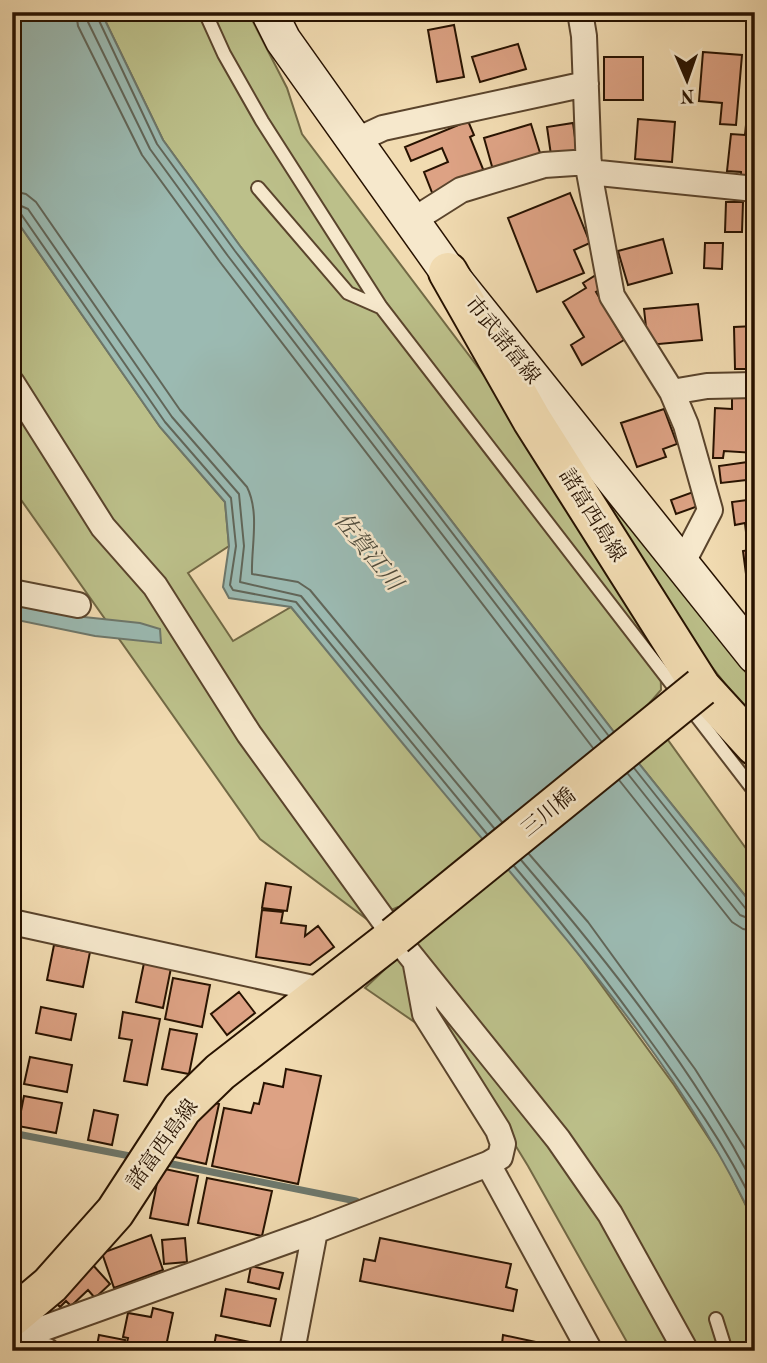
<svg xmlns="http://www.w3.org/2000/svg" width="767" height="1363" font-family="'Old Standard TT','Noto Serif JP',serif">
<rect width="100%" height="100%" fill="#f1dbb1"/>
<filter id="stains"><feTurbulence type="fractalNoise" baseFrequency=".00286" numOctaves="4"/><feColorMatrix values="0 0 0 0 .2 0 0 0 0 .09 0 0 0 0 .02 0 0 0 .5 -.17"/></filter>
<radialGradient id="worn" r=".72"><stop offset=".6" stop-color="#630" stop-opacity="0"/><stop offset="1" stop-color="#630" stop-opacity=".3"/></radialGradient>
<path fill="#bcc08a" stroke="#726945" stroke-width="2" d="M101 12H248L287 88 302 134 514 415 660 646 661 690 645 708 755 861V908L620 740 240 246 163 140Z
M12 214 160 427 225 502 229 546 188 573 233 641 291 607 567 938 674 1085 725 1163 755 1224V1351H632L528 1166 458 1052 365 988 419 937 398 907 368 920 260 839 12 487Z
M561 440 755 684V722L655 594Z"/>
<path fill="#9bbab2" stroke="#6d776b" stroke-width="2" d="M12 12H101L163 140 240 246 620 740 755 908V1224C691 1085 588 964 490 848 423 769 357 688 291 607L229 598 223 587 229 546 225 502 160 427 12 214Z
M12 603 84 617 140 623 160 629 161 643 95 636 12 619Z"/>
<g fill="none" stroke-linecap="round" stroke-linejoin="round">
<path stroke="#616659" stroke-width="2" d="M76 12 78 26 142 155 220 262 593 748
M86 12 88 22 150 149 228 256 601 741
M95 12 157 144 235 251 608 735
M12 191 26 194 36 202 180 410 247 487C260 513 251 547 252 574L298 582 310 590 502 822
M12 202 28 209 172 417 239 494 244 546 240 582 301 596 494 828
M12 211 21 214 165 422 231 498 236 546 230 585 233 590 296 602 487 834
M634 768 746 909 755 912
M628 774 740 915 755 921
M619 780 732 922 743 929 755 931
M529 854 588 922 695 1069 755 1164
M521 860C605 958 696 1072 755 1187
M514 866C561 921 604 977 646 1035 686 1090 726 1145 755 1207"/>
<path stroke="#6d776b" stroke-width="7" d="M12 1133 130 1156
M167 1163 356 1201"/>
</g>
<path fill="#dda284" stroke="#271200" stroke-width="2" d="M454 25 464 77 437 82 428 30Z
M518 44 526 69 480 82 472 57Z
M703 52 742 55 736 125 720 124 722 103 699 101Z
M604 57H643V100H604Z
M638 119 675 122 672 162 635 159Z
M468 121 474 135 470 137 485 174 433 195 424 172 448 162 442 148 411 161 405 147Z
M573 123 577 152 551 155 547 127Z
M531 124 541 156 493 170 484 138Z
M746 125H755V179L741 178V172L727 171 731 134 745 135Z
M570 193 590 243 574 250 584 273 537 292 508 218Z
M726 202H743L742 232H725Z
M663 239 672 273 628 285 618 251Z
M705 243H723L722 269 704 268Z
M596 275 604 288 596 292 624 340 582 365 571 345 584 337 563 302 586 288 583 283Z
M698 304 702 340 648 345 644 309Z
M755 326V369H735L734 327Z
M732 397H747V409H755V453L724 451 723 458H713L715 408 732 409Z
M664 409 677 444 663 449 666 457 637 467 621 423Z
M755 461V479L721 483 719 466Z
M696 491 701 505 676 514 671 500Z
M755 499V530L746 532 745 523 735 525 732 502Z
M755 549V588L748 589 743 551Z
M266 883 291 887 287 911 262 908Z
M262 910 283 912 281 923 306 926 305 936 318 926 334 947 310 965 256 957Z
M54 945 90 952 83 987 47 980Z
M144 963 171 968 163 1008 136 1002Z
M173 978 210 985 202 1027 165 1019Z
M239 992 255 1013 227 1035 211 1014Z
M41 1007 76 1014 71 1040 36 1033Z
M123 1012 160 1019 147 1085 124 1081 132 1040 119 1038Z
M170 1029 197 1034 189 1074 162 1069Z
M30 1057 72 1065 67 1092 24 1084Z
M286 1069 321 1076 298 1184 212 1166 224 1108 251 1113 254 1103 259 1104 264 1083 283 1087Z
M24 1096 62 1103 56 1133 18 1126Z
M210 1102 219 1104 206 1164 175 1157 179 1142Z
M94 1110 118 1115 112 1145 88 1140Z
M160 1168 198 1176 188 1225 150 1218Z
M207 1178 272 1191 262 1236 198 1223Z
M151 1235 163 1270 114 1288 102 1253Z
M185 1238 187 1262 164 1264 162 1240Z
M380 1238 511 1264 506 1287 517 1290 513 1311 360 1281 364 1259 375 1261Z
M92 1264 110 1284 95 1298 88 1290 71 1306 66 1301 60 1307 53 1300Z
M251 1266 283 1273 279 1289 248 1282Z
M226 1289 276 1299 270 1326 221 1316Z
M153 1308 173 1313 165 1351H125L128 1338 123 1337 128 1313 151 1317Z
M99 1335 125 1340 123 1351H96Z
M216 1335 259 1344 258 1351H213Z
M503 1335 536 1342 534 1351 502 1344Z"/>
<g fill="none" stroke-linecap="round" stroke-linejoin="round">
<g stroke="#5a442c" stroke-width="16">
<path id="lane" d="M205 12 224 54 262 121 381 307 755 792
M258 188 348 293 380 307
M716 1319 726 1351"/>
</g>
<g stroke="#5a442c" stroke-width="28">
<path id="street" d="M580 12 584 36 589 172 612 296 672 392
M355 141 383 128 586 84
M589 172 755 189
M412 221 461 190 544 165 589 162
M12 383 103 527 155 586 249 734 395 936 558 1139 610 1214 686 1351
M682 564 710 510 686 425 672 392 707 386 755 385
M12 592 78 605
M12 922 322 990
M488 1164 590 1351
M12 1334 36 1331 315 1231 488 1164 500 1157 503 1144 498 1130 425 1014 416 965
M12 1343 47 1351
M292 1351 315 1231"/>
</g>
<g stroke="#271200" stroke-width="38">
<path id="secondary" d="M269 12 283 40 448 272 755 656"/>
</g>
<g stroke="#271200" stroke-width="42">
<path id="primary" d="M448 272 532 420 701 687 755 746
M12 1317 50 1285 115 1212 182 1109 220 1072 395 936"/>
</g>
<use href="#lane" stroke="#f6e8cc" stroke-width="12"/>
<use href="#street" stroke="#f6e8cc" stroke-width="24"/>
<use href="#secondary" stroke="#f6e8cc" stroke-width="35"/>
<use href="#primary" stroke="#f1dbb1" stroke-width="38"/>
<g stroke="#271200" stroke-width="42" stroke-linecap="butt">
<path id="primary-bridge" d="M395 936 701 687"/>
</g>
<use href="#primary-bridge" stroke="#f1dbb1" stroke-width="38"/>
</g>
<g text-anchor="middle" stroke-width="5" stroke-linejoin="round" paint-order="stroke">
<g font-size="21" fill="#271200" stroke="#f6e8cc">
<text transform="translate(503 340) rotate(51)" y="7">市武諸富線</text>
<text transform="translate(593 515) rotate(58)" y="7">諸富西島線</text>
<text transform="translate(548 812) rotate(-39)" y="7">三川橋</text>
<text transform="translate(162 1144) rotate(-54)" y="7">諸富西島線</text>
</g>
<g font-size="23" font-style="italic" fill="#504d3e" stroke="#f6e8cc">
<text transform="translate(369 551) rotate(51)" y="8">佐賀江川</text>
</g>
</g>
<rect width="767" height="1363" fill="none" stroke="#f1dbb1" stroke-width="42"/>
<rect x="14" y="14" width="739" height="1335" fill="none" stroke="#271200" stroke-width="3.5"/>
<rect x="21" y="21" width="725" height="1321" fill="none" stroke="#271200" stroke-width="2"/>
<g transform="translate(687 80) rotate(178)" stroke="#f6e8cc" stroke-width="5" paint-order="stroke">
<path d="M0-5L12 26L0 18L-12 26Z" fill="#271200"/>
<text y="-10" font-size="19" font-weight="bold" text-anchor="middle" fill="#271200">N</text>
</g>
<rect width="100%" height="100%" filter="url(#stains)"/>
<rect width="100%" height="100%" fill="url(#worn)"/>
</svg>
